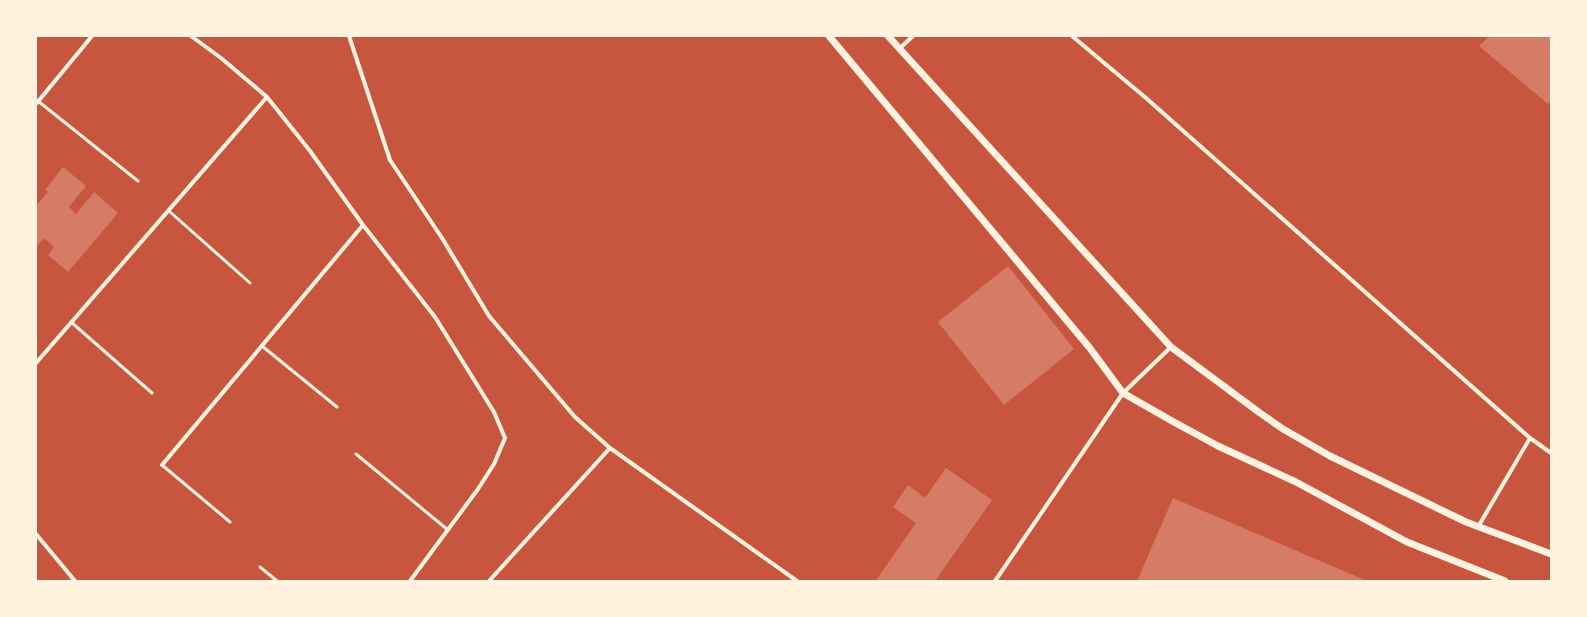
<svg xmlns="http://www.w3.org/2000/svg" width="1587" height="617" font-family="Inter,sans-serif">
<rect width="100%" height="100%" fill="#c8553d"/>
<path fill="#d67c66" d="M1489 36H1551V100L1548 104 1479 46Z
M63 167 86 186 69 207 76 214 94 192 118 213 68 272 48 255 54 247 44 238 37 246 36 245V206L48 192 45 190Z
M1008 266 1074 349 1004 405 938 322Z
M946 468 992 500 935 581H877L876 580 916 523 893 507 908 485 925 498Z
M1173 498 1367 581H1137Z"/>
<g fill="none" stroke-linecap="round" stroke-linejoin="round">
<path stroke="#fff3e0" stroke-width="3" d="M38 101 138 181
M169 211 250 283
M71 322 152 393
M262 346 337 407
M356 454 448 530
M162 465 230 522
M260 567 277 581"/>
<path stroke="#fff3e0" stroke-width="4" d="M191 36 221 58 267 97 310 151 363 225 435 317 494 412 505 438 494 464 478 489 410 581
M349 36 390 160 442 238 489 316 575 417 610 448 797 581
M1072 36 1146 98 1530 438 1551 453
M899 49 913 36
M36 104 92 36
M36 363 267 97
M162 465 363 225
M1478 527 1530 438
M36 534 75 581
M489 581 610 448
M995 581 1123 393 1171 347"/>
<path stroke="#fff3e0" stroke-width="7" d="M829 36 1089 347 1123 393 1172 421 1218 446 1296 482 1407 542 1505 581
M888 36 1171 347 1260 413 1283 429 1330 456 1466 522 1551 554"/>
</g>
<rect width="1587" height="617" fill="none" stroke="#fff3e0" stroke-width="74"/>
</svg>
